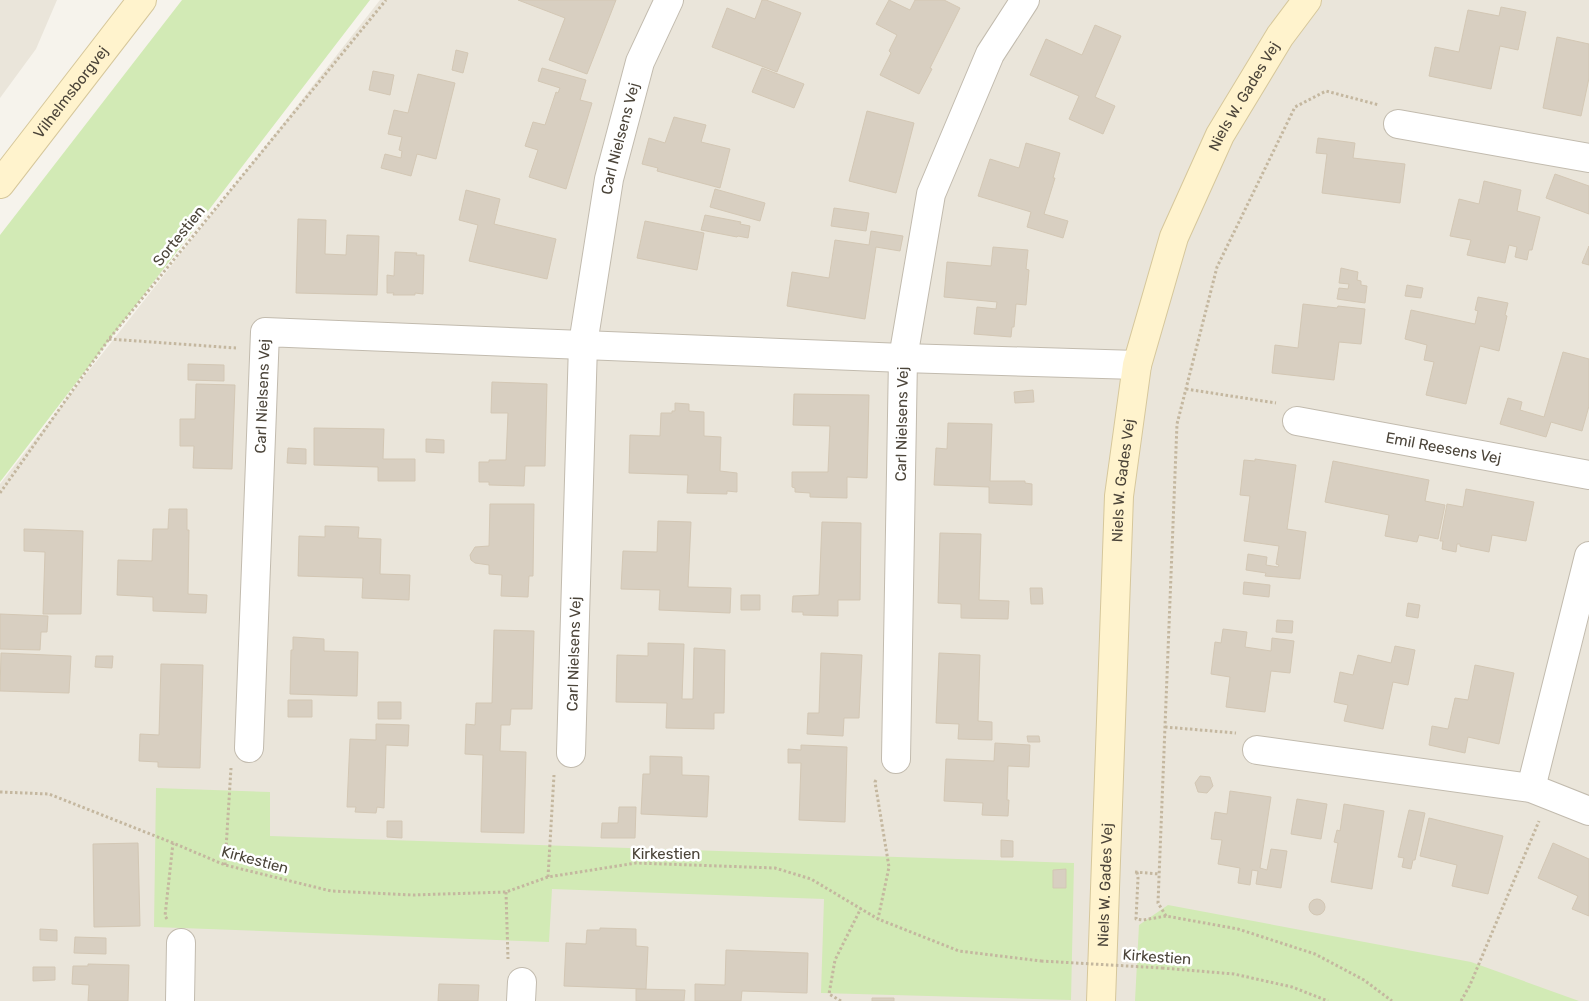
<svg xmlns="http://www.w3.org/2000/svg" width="1589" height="1001" font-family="Rubik,sans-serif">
<rect width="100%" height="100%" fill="#f6f3ec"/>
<path fill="#eae5da" d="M0 0H57L36 49 0 98Z
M380 0H1589V1001H0V484Z"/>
<path fill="#d2eab5" d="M182 0H370L0 482V235Z
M156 788 270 792V836L1074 863 1071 1000 821 993 824 899 552 889 549 942 154 927Z
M1168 905 1471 962 1579 1001H1135L1139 925Z"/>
<path fill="#d8cfc1" stroke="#d3c7b4" d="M518 0H616L587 74 549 60 565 18Z
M762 0H766L801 13 777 72 712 47 727 8 755 19Z
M889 0 910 10 915 0H944L960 8 930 68 932 69 919 94 880 75 891 53 889 51 897 35 876 24Z
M1501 7 1526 12 1518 50 1500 46 1491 89 1429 76 1435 47 1459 52 1468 10 1499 16Z
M1095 25 1121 36 1095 97 1115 106 1103 134 1069 119 1079 96 1030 75 1046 39 1082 55Z
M1557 37 1589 44V78L1581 116 1543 108Z
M456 50 468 53 463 73 452 70Z
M542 68 586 80 580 100 592 103 566 189 529 177 538 150 525 146 533 122 545 125 556 92 558 93 560 88 538 81Z
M762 68 804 84 794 108 752 92Z
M373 71 394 75 390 95 369 90Z
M418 74 455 83 436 159 417 154 411 176 381 168 385 154 401 158 402 151 399 150 402 137 388 134 394 110 408 113Z
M867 111 914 123 896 193 849 181Z
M674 117 706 125 701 142 730 149 720 188 657 171 658 168 642 164 649 138 665 143Z
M1318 138 1355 143 1353 158 1405 164 1400 203 1322 193 1327 154 1316 153Z
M1026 143 1060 153 1053 178H1055L1044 214 1068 221 1063 238 1027 227 1031 212 978 196 990 159 1019 168Z
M1555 174 1589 186V214L1546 198Z
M1484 181 1521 190 1517 211 1540 217 1532 250H1529L1527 260 1515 257 1517 247 1509 245 1505 263 1467 255 1471 240 1450 236 1459 199 1479 204Z
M715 189 765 203 760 221 710 207Z
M466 190 500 199 494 224 556 239 547 279 469 261 478 225 459 220Z
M834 208 869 213 866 231 831 226Z
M705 215 741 222 740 224 750 226 748 238 738 236 737 237 701 230Z
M298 219 326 220 325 254 346 255 347 235 379 236 377 295 296 293Z
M645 221 704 233 697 270 637 258Z
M871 231 903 236 900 251 876 247 865 319 787 306 792 272 829 278 835 240 869 245Z
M1589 246V265L1582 263Z
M993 247 1028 250 1026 269 1029 270 1026 305 1016 304 1014 327H1012L1011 337 974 334 977 307 996 309 997 302 944 297 947 262 991 266Z
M395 252 417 253 416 255H424L423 294 415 293V295H393L394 293H387V275L394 276Z
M1341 268 1358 272 1357 280 1361 281V285L1367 286 1365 303 1337 299 1339 288 1348 289 1349 284 1339 283Z
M1407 285 1423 288 1421 298 1405 296Z
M1478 297 1508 303 1505 315 1507 316 1499 351 1480 346 1466 404 1426 395 1434 362 1424 360 1427 345 1405 339 1411 310 1475 324 1478 311 1475 310Z
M1303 304 1337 308 1338 306 1365 309 1361 344 1339 342 1334 380 1272 373 1275 345 1298 348Z
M1563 352 1589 359V406L1582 431 1551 422 1546 437 1500 424 1508 398 1522 402 1520 410 1544 417Z
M188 364 224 365V381L188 380Z
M492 382 547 384 545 466H525L524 486 489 485V482H479V462H489V460H506L508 413H491Z
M196 384 235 385 232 469 193 468 194 446H180V419H195Z
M1033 390 1034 402 1015 403 1014 392Z
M794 394 869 395 867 478 847 477V498L810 497V493L795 492V488L792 487V472H828L830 426 793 425Z
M675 403 689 404V411L704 412V436L721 437 720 471 737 473V492L727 491V494L687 493 688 475 629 473 630 435 660 436 661 413H672V411H675Z
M948 423 992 424 990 481H1025V483L1032 484V505L989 503V487L934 485 936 448 947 449Z
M314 428 384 429 383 459H415V481H378V467L314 465Z
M426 439 444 440V453L426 452Z
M288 448 306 449V464L287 463Z
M1255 459 1296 465 1287 529 1306 532 1300 579 1265 576 1266 573 1246 570 1248 554 1267 557 1266 565 1278 567 1279 565 1276 564 1279 546 1244 541 1250 496 1240 495 1244 460 1255 461Z
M1333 461 1429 480 1425 501 1445 505 1438 539 1419 535 1417 542 1385 536 1389 515 1325 502Z
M1466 489 1534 502 1526 541 1492 535 1489 552 1460 546V544H1457L1456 552 1442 549 1443 541H1440L1447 504 1463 507Z
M490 504H534L533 576H529L528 597 501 596 502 575 489 574V565L475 563 471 560 470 555 475 547 489 546Z
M169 509H187V530H189L188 594 207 595 206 613 153 611V597L117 595 118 560 152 561 153 529H168Z
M658 521 691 522 688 587 731 588 730 613 659 610 660 590 621 589 623 551 657 552Z
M822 522 861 523 860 600H838V616L803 615V612H792L793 596 819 595Z
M325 526 359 527 358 538 381 539 380 574 410 575 409 600 362 598 363 578 298 576 299 536 325 537Z
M24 529 83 531 81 614H43L45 552 24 551Z
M940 533 981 534 979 600 1009 601 1008 619 961 618V604L938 603Z
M1244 582 1270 585 1269 597 1243 594Z
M1030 588H1042L1043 604H1031Z
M741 595H760V610H741Z
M1408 603 1420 605 1418 618 1406 616Z
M0 614 48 616 47 632H41L40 650 0 649Z
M1277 620 1293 621 1292 633 1276 632Z
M1223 629 1247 632 1245 647 1271 651 1272 638 1294 641 1290 673 1271 671 1265 712 1226 707 1230 677 1211 674 1215 642 1221 643Z
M494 630 534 631 532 709H511L510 725H501L500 751 526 752 524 833 481 832 483 755 465 754 466 724 475 725 476 703H492Z
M293 637 324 639V651L358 652 357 696 290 694 291 650H293Z
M648 643 684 644 682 699H693L694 648 725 650 724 713H714V729L666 728 667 703 616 702 617 655 648 656Z
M1395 646 1415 650 1408 685 1393 682 1383 729 1344 721 1348 705 1334 702 1340 672 1353 675 1358 655 1391 663Z
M1 653 71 656 69 693 0 691Z
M821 653 862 655 859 718H844L843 736 807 734 808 713H819Z
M939 653 980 655 978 721 992 722V740L958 739 959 724 936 723Z
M96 656H113L112 668 95 667Z
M161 664 203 665 200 768 158 767V762L139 761 140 734 159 735Z
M1475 665 1514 673 1499 744 1468 737 1465 753 1429 745 1432 726 1448 729 1455 698 1468 700Z
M288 700H312V717H288Z
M378 702H401V719H378Z
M376 724 409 725 408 746 386 745 384 808 377 807 376 813 355 812 356 807H347L350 739 376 740Z
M1027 736H1039L1040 742H1028Z
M995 743 1030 745 1029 767 1008 766 1007 800H1009L1008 816 982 815 983 803 944 801 946 759 994 761Z
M801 745 847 747 845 822 799 820 801 763H788V749L801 750Z
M650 756 682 757V775L709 776 707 817 641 814 643 774H650Z
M1200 776 1210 777 1213 786 1207 793 1198 792 1195 783Z
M1230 791 1271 797 1260 868 1267 870 1271 849 1287 851 1281 888 1256 884 1258 871 1252 870 1250 885 1238 883 1240 868 1218 864 1222 840 1211 839 1215 812 1227 814Z
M1297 799 1327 804 1321 839 1291 834Z
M1344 804 1384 811 1372 889 1331 882 1338 843 1334 842 1337 830 1340 831Z
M619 807H636L635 838H601L602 823H618Z
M1409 810 1425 813 1415 860H1413L1411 869 1402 867 1404 858 1398 857Z
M1429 818 1503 836 1488 894 1452 886 1457 865 1420 856Z
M387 821H402V838L387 837Z
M1001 840 1013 841V857H1001Z
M138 843 140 926 94 927 93 844Z
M1553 843 1589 859V916L1572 909 1578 896 1538 878Z
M1066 869V888H1053V870Z
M1309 907a8 8 0 1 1 16 0a8 8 0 1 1-16 0Z
M600 928 636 929V946L648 947 646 989 564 986 566 943 586 944 587 930H600Z
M40 929 57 930V941L40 940Z
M75 937 106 938V954L74 953Z
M726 950 808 953 807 993 742 991 741 1001H695V984L725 985Z
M88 964 129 965 128 1001H88L89 985 72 984 73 966H88Z
M33 967H55V980L33 981Z
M439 984 479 985 478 1001H438Z
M636 989 685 990 684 1001H636Z
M872 998H894V1001H872Z"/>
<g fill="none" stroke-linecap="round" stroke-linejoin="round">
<g stroke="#c2bbae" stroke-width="30">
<g id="street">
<path d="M1398 124 1589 158"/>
<path id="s1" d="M1297 421 1589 475"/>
<path id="s2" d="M249 748 265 332 903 358 1137 365"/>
<path d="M1257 750 1531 788 1589 811"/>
<path id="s3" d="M571 753 583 344 609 179 640 62 669 0"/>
<path id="s4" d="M896 759 903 358 931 194 990 54 1025 0"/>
<path d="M1531 788 1589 556"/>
<path d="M180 1001 181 943"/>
<path d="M521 1001 522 982"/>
</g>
</g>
<g stroke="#d6c79b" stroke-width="30">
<g id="secondary">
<path id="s5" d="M0 184 142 0"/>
<path id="s6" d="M1101 1001 1119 496 1137 365 1174 237 1220 135 1280 36 1307 0"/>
</g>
</g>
<path stroke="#c4b79f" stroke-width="3" stroke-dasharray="2.5 2.5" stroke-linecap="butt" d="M109 339 236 348
M1186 389 1276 403
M0 493 109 339 386 0
M1165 727 1236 733
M876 780 875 782 889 867 878 919
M0 792 49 794 173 843 225 865 331 891 413 895 506 892 548 877 636 863 775 868 811 879 878 919 959 951 1041 961
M225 865 231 768
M1135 872 1159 874
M1137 872 1138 878 1136 919 1143 920 1166 916 1238 929 1315 954 1364 980 1392 1001
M548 877 554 775
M506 892 508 959
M1166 916 1158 903 1177 424 1217 267 1295 107 1326 91 1379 105
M167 919 165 916 173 843
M1162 968 1234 974 1292 987 1328 1001
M841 1001 829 994 835 960 861 908
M1461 1001 1470 985 1539 821"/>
<use href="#street" stroke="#fff" stroke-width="28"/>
<use href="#secondary" stroke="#fff3cd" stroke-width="28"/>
<path stroke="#c4b79f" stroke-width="3" stroke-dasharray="2.5 2.5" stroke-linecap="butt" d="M1041 961 1162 968"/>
</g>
<g text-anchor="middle" stroke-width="5" stroke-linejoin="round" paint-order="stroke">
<g font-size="15" fill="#4b4439" stroke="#fff">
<text dy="5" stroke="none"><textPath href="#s5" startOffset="116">Vilhelmsborgvej</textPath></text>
<text dy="5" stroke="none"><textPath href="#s6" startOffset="928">Niels W. Gades Vej</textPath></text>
<text dy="5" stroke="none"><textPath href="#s3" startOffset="618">Carl Nielsens Vej</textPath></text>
<text transform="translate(179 236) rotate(-51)" y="5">Sortestien</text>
<text dy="5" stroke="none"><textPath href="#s2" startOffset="352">Carl Nielsens Vej</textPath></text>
<text dy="5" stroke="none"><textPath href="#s4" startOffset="335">Carl Nielsens Vej</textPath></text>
<text dy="5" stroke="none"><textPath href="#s1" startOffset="149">Emil Reesens Vej</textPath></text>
<text dy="5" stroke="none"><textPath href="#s6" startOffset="521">Niels W. Gades Vej</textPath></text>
<text dy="5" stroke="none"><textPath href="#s3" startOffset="99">Carl Nielsens Vej</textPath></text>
<text x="666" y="859">Kirkestien</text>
<text transform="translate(255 860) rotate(15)" y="5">Kirkestien</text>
<text dy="5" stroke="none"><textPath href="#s6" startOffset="116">Niels W. Gades Vej</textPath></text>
<text transform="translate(1157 957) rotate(4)" y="5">Kirkestien</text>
</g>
</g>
</svg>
